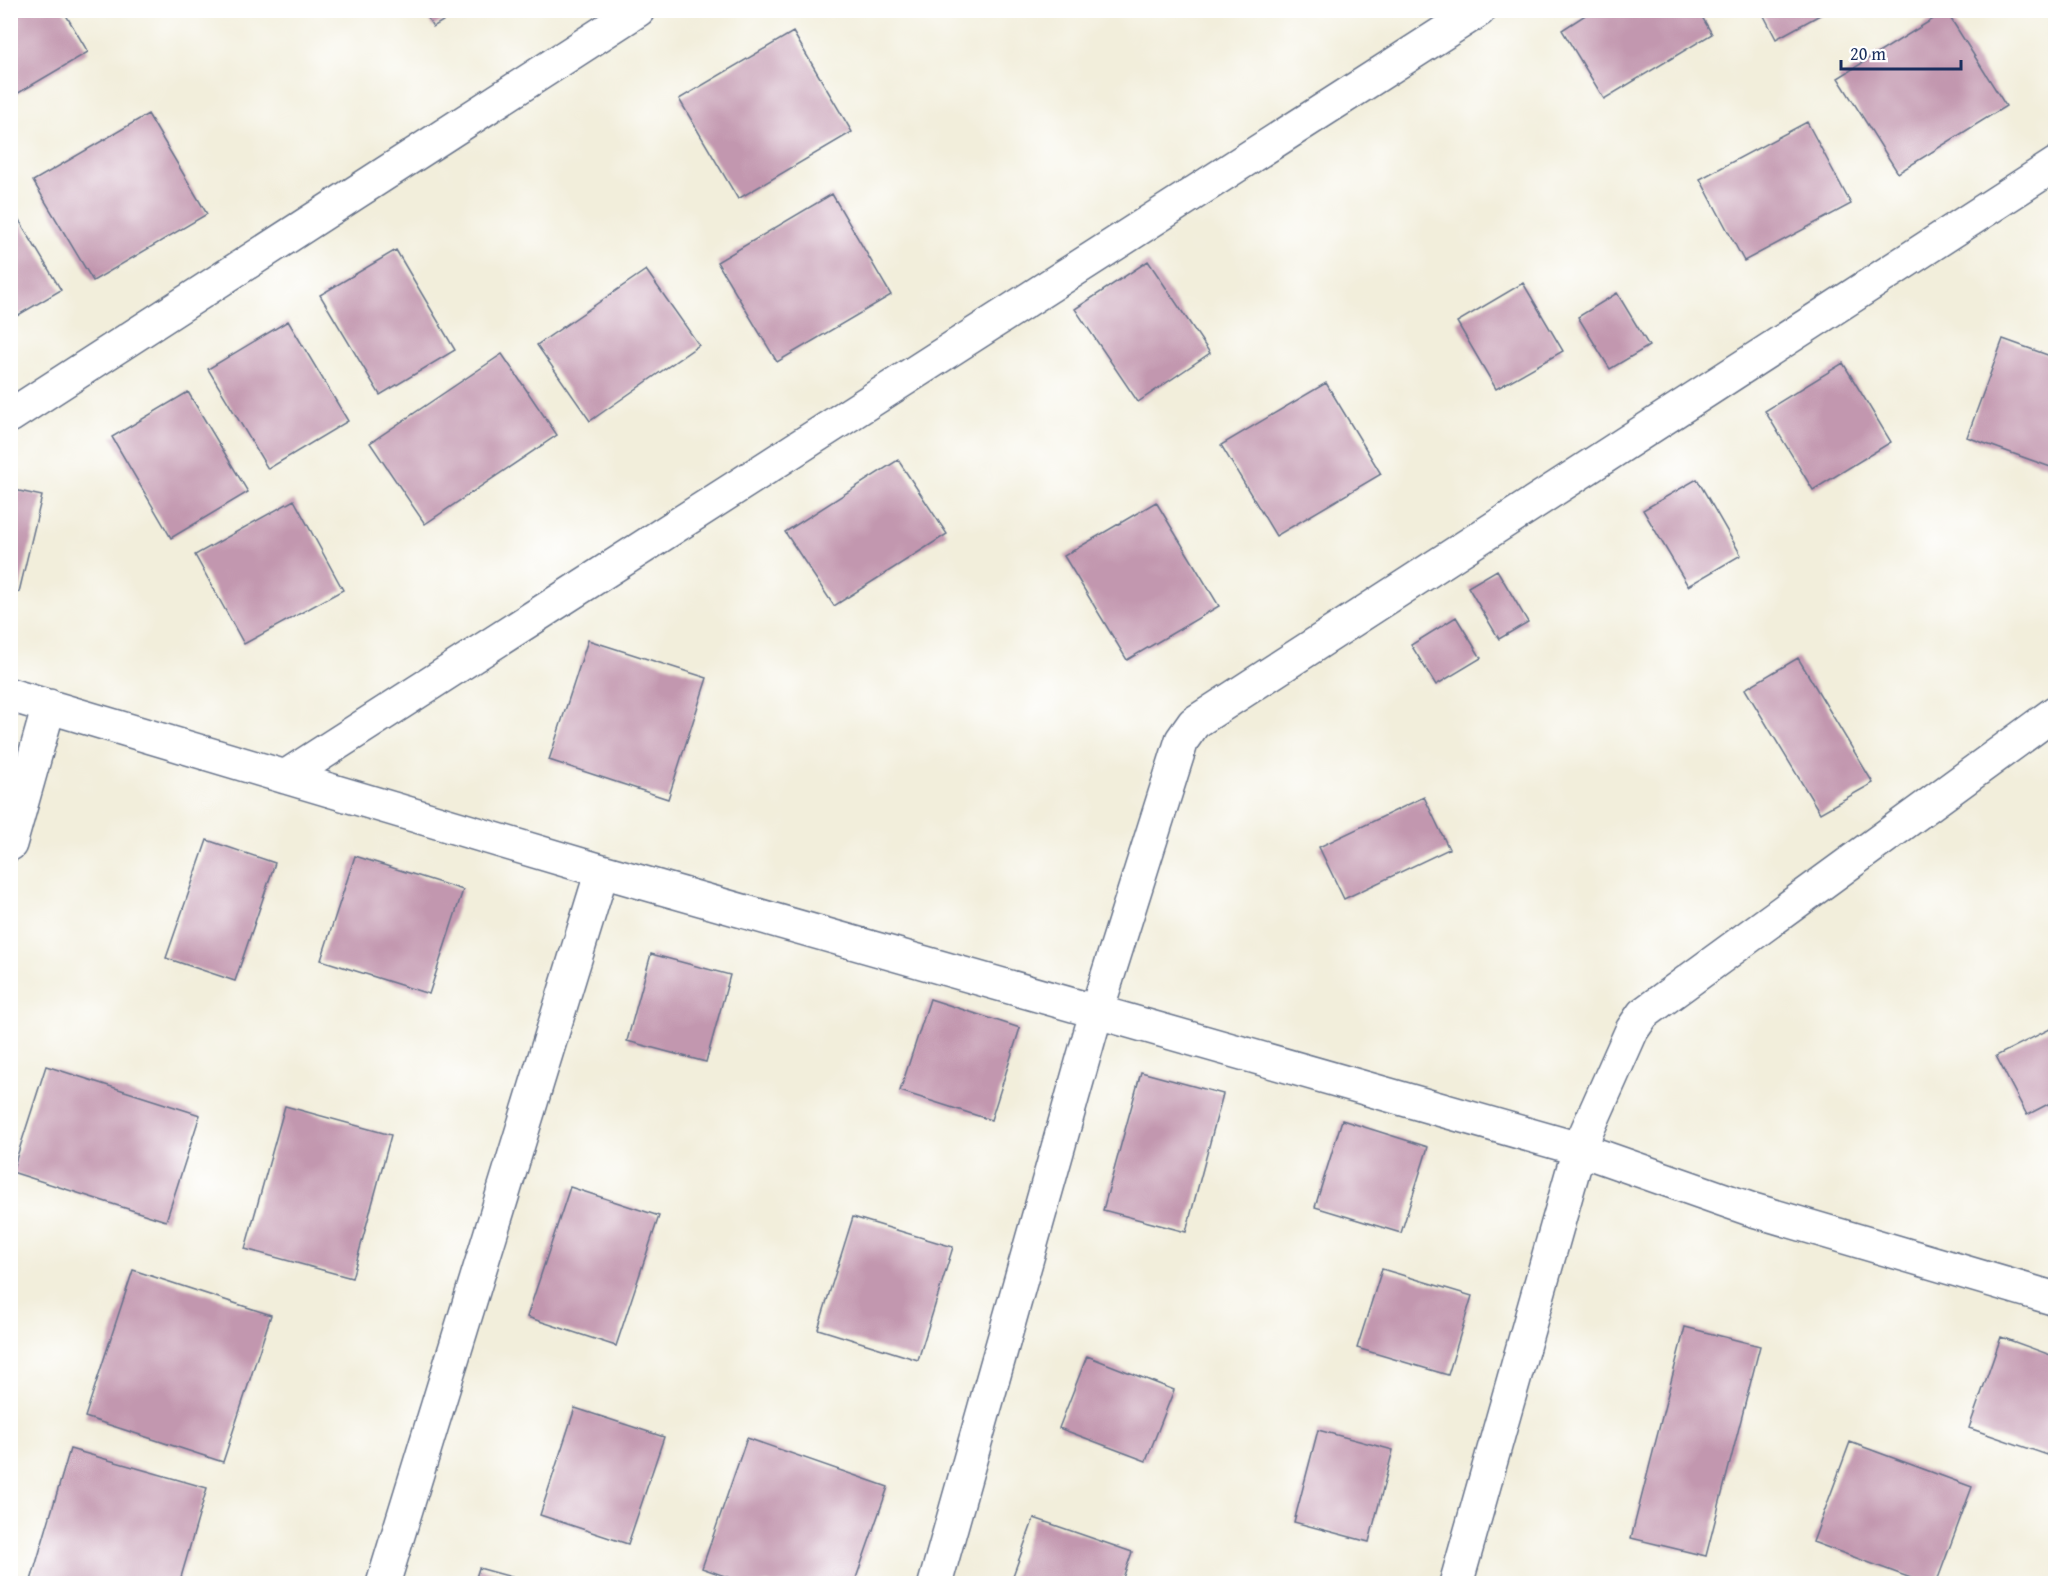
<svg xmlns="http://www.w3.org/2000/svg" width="2066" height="1594" font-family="'Gentium Book Plus',serif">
<rect width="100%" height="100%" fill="#fff"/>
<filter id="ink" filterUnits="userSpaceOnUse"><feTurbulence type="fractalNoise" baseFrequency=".0167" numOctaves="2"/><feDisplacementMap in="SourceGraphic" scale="12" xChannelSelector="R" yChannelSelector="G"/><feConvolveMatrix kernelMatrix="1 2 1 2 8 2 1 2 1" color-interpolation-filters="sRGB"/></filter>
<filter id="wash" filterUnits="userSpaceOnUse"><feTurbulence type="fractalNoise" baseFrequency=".008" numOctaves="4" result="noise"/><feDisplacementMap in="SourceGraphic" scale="24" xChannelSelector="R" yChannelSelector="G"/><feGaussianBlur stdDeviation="1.35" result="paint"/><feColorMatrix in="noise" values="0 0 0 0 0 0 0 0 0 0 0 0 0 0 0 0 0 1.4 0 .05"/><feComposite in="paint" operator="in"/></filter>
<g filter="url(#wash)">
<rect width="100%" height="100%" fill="#f2eedb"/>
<g id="blocks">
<path fill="#c297af" d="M10 10H63L88 52 10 98Z
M423 10H461L433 27Z
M1593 10H1698L1712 34 1604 99 1562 30Z
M1761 10H1829L1776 39Z
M1946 11 2006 106 1898 173 1838 78Z
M793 32 852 132 738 199 679 99Z
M148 114 207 214 93 281 33 181Z
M1807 122 1851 204 1744 261 1700 179Z
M832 194 891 295 777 362 717 262Z
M10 205 61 290 10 320Z
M396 250 455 350 380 395 320 295Z
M1148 261 1210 353 1138 402 1075 309Z
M646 270 699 345 590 421 537 345Z
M1523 283 1563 351 1496 389 1457 322Z
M1617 293 1649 346 1610 369 1578 317Z
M288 321 348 421 268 469 208 369Z
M2003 339 2056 358V469L1967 437Z
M502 354 557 435 425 524 370 443Z
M1843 363 1891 442 1813 490 1765 411Z
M1326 383 1381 474 1276 536 1221 445Z
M188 392 248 492 171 538 112 437Z
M898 460 947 534 834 606 785 532Z
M1697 479 1741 555 1688 586 1643 510Z
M10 489 42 496 19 592 10 590Z
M294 500 343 590 244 644 195 555Z
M1156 502 1219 606 1127 660 1064 556Z
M1497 570 1528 622 1499 639 1468 587Z
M1456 617 1481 658 1436 685 1411 645Z
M588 640 707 678 668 799 549 760Z
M1798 658 1873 783 1820 813 1745 689Z
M1424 797 1449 849 1344 899 1319 847Z
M207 840 275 863 235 981 166 958Z
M355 856 463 890 429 994 321 960Z
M651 954 730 975 706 1062 627 1041Z
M930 999 1020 1028 991 1120 900 1091Z
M2056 1026V1100L2027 1115 1996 1056Z
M46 1066 200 1115 166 1221 12 1172Z
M1141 1072 1223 1094 1186 1232 1103 1210Z
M285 1106 391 1135 352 1278 245 1249Z
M1342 1120 1428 1147 1401 1233 1315 1207Z
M570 1187 659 1216 616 1346 527 1317Z
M853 1217 953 1247 918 1360 818 1329Z
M1382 1269 1472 1296 1448 1375 1357 1348Z
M133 1270 271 1315 223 1462 85 1417Z
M1685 1327 1760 1346 1706 1556 1631 1538Z
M2001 1337 2056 1357V1458L1969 1428Z
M1087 1356 1174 1390 1146 1461 1059 1428Z
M575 1408 664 1437 628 1544 540 1515Z
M1318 1430 1393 1450 1369 1542 1294 1522Z
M747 1438 888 1487 854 1584H747L702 1568Z
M1850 1442 1972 1487 1936 1584H1927L1813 1542Z
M70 1449 207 1488 179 1584H30Z
M1034 1518 1132 1552 1121 1584H1010Z
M479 1568 533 1583V1584H474Z"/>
</g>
</g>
<g filter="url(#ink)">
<use href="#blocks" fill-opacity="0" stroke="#66728a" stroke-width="1.5"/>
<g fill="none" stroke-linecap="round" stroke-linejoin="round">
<g stroke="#66728a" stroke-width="36">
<path id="street" d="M10 416 638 10
M10 695 602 871 1579 1149 1750 1209 2056 1299
M285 777 1479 10
M10 844 49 706
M383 1584 602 871
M935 1584 1096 1013 1182 740 1194 723 2056 164
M1456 1584 1579 1149 1632 1030 1643 1014 2056 712"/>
</g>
<use href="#street" stroke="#fff" stroke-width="33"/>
</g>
</g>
<rect width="2066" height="1594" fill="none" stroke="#fff" stroke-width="36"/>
<path d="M1841 60v9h120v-9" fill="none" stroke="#1b2f5e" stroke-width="3"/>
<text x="1850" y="60" font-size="18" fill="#1b2f5e" stroke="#ffffff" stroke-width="4.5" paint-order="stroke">20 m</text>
</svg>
